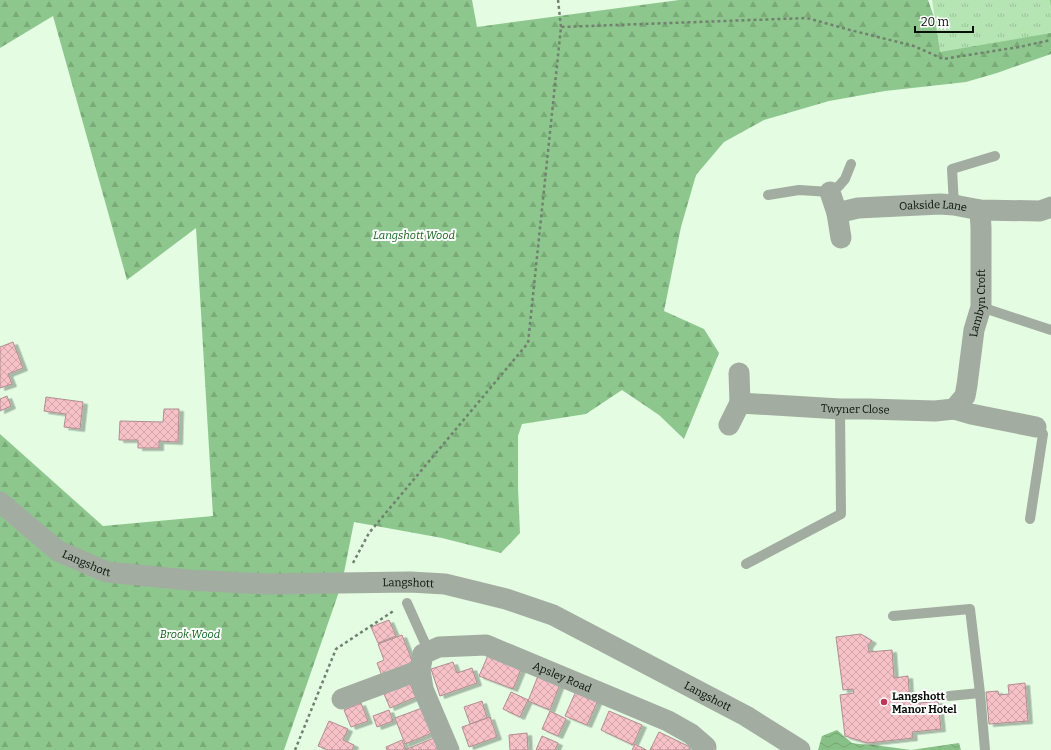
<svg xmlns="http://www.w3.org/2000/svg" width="1051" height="750" font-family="Bitter,serif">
<defs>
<pattern id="forest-firs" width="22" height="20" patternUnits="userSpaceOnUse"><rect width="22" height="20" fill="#8ec78d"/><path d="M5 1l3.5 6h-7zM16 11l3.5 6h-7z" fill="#79aa78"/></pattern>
<pattern id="park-tufts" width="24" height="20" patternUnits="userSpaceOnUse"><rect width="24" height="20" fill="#b4e5b3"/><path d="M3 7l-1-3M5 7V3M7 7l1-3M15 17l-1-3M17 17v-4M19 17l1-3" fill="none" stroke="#99c398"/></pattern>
<pattern id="water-waves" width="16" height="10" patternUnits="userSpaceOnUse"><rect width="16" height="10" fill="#88c187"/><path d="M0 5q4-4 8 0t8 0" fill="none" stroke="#74a573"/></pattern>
<pattern id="building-cross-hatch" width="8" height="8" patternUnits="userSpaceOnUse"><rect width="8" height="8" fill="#f6c1c7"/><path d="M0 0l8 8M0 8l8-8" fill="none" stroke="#d1a5a9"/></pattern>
<filter id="shadow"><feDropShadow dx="4.5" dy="2.5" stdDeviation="0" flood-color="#0004"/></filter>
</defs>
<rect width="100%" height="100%" fill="#e3fce2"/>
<path fill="url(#forest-firs)" d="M0 0H472L477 27 679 0H928L941 37 1049 0H1051V54L997 73 966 82 885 91 829 101 764 120 724 142 696 175 681 227 664 311 704 329 719 353 684 439 659 415 622 390 586 414 522 424 518 436V488L520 533 501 553 442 538 354 522 342 583 284 750H0V434L103 526 213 516 196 228 127 280 53 16 0 48Z"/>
<path fill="url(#park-tufts)" d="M932 0H1050L1051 7V33L940 52Z"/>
<path fill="url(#water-waves)" d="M837 730 852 743 859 744 874 745 911 750 959 743 961 750H818L822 736Z"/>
<path fill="url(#building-cross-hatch)" stroke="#b18d91" filter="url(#shadow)" d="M13 342 23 368 8 374 12 384 0 388V347Z
M7 396 11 406 0 411V399Z
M46 397 83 402 80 429 64 427 66 414 44 411Z
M164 409H179L178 442 159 441V448H138V440H119L120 421 163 422Z
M389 620 396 636 378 643 371 627Z
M861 634 872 641 868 646 869 652 892 650 894 678 908 676 910 704 938 701 941 729 912 732 913 738 868 743 845 736 840 695 854 693 853 689 843 690 836 637Z
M402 635 413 663 382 676 377 663 384 660 378 644Z
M489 653 522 667 513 689 479 676Z
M453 662 457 673 472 668 477 683 440 696 431 669Z
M538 676 560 684 550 710 528 701Z
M408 679 416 697 390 708 382 689Z
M1025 683 1028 721 989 724 986 692 998 691 999 695 1009 694 1008 685Z
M576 691 598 700 587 725 565 716Z
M511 692 528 700 520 717 503 709Z
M482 701 487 718 470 724 464 707Z
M361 703 368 721 351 727 344 710Z
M422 708 432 733 405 744 395 718Z
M389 710 393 721 377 727 373 716Z
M550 711 566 719 558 736 542 729Z
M609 711 642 725 633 745 601 730Z
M490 717 497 737 469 747 462 727Z
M329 721 348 729 343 740 354 745 352 750H328L318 746Z
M659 732 690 747 688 750H650Z
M527 733 528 750H510L509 735Z
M542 736 558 743 555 750H536Z
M434 738 438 750H407V749Z
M402 740 406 750H387L386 747Z
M635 744 646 750H632Z"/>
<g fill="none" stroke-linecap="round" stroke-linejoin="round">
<path stroke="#718170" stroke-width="2.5" stroke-dasharray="3 3" stroke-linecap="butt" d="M558 0 561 27
M353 563 369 533 528 343 561 27 807 18 850 30 914 46 943 59 1019 47 1051 40
M295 750 336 649 395 610"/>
<path stroke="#a2aca1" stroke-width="10" d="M768 195 799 190 830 192 839 186 845 179 851 164
M954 205 952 169 995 156
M981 307 1051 330
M1030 519 1043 434 1040 429 1036 427
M746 564 841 514 840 409
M407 603 429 652
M893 616 970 609 980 693 985 750
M949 696 980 693"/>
<g stroke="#a2aca1" stroke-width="21">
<path id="s1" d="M830 192 837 213 858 208 940 204 954 205 980 210 1040 211 1051 207"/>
<path d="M837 213 841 238"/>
<path d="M739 373 740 403"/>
<path d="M954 409 971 414 1036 427"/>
<path id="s2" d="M729 425 740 403 840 409H868L935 411 954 409 965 396 967 385 974 330 981 307V228L980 210"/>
<path id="s3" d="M0 502 58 551 107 572 188 580 267 584 410 582 445 584 506 599 553 615 746 716 800 750"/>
<path d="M342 699 420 670"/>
<path id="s4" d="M449 750 423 689 420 670 423 654 439 647 486 645 668 721 691 734 706 747 704 750"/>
</g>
</g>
<circle fill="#c43457" stroke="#fff" stroke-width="1.5" cx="884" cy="702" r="4"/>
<g text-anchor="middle" stroke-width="4" stroke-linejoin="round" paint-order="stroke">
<g font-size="11" fill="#081008" stroke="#fff">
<text dy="4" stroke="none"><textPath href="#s1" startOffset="119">Oakside Lane</textPath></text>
<text dy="4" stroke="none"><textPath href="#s2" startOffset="350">Lambyn Croft</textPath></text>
<text dy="4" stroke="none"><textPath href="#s2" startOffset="140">Twyner Close</textPath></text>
<text dy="4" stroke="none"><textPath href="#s3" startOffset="107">Langshott</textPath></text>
<text dy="4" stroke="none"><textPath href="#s3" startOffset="431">Langshott</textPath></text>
<text dy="4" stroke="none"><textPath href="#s4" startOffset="249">Apsley Road</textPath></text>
<text dy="4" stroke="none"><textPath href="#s3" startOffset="755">Langshott</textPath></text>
</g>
<g font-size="11" font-style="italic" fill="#13651c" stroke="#fff">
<text x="414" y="239">Langshott Wood</text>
<text x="190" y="638">Brook Wood</text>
</g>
<g font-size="11" font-weight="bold" fill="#081008" stroke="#fff" text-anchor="start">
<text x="892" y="700">Langshott<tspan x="892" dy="13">Manor Hotel</tspan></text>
</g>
</g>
<path d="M915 26v6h58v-6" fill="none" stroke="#081008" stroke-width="2"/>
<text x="921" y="26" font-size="12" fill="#081008" stroke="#ffffff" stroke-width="3" paint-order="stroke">20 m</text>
</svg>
